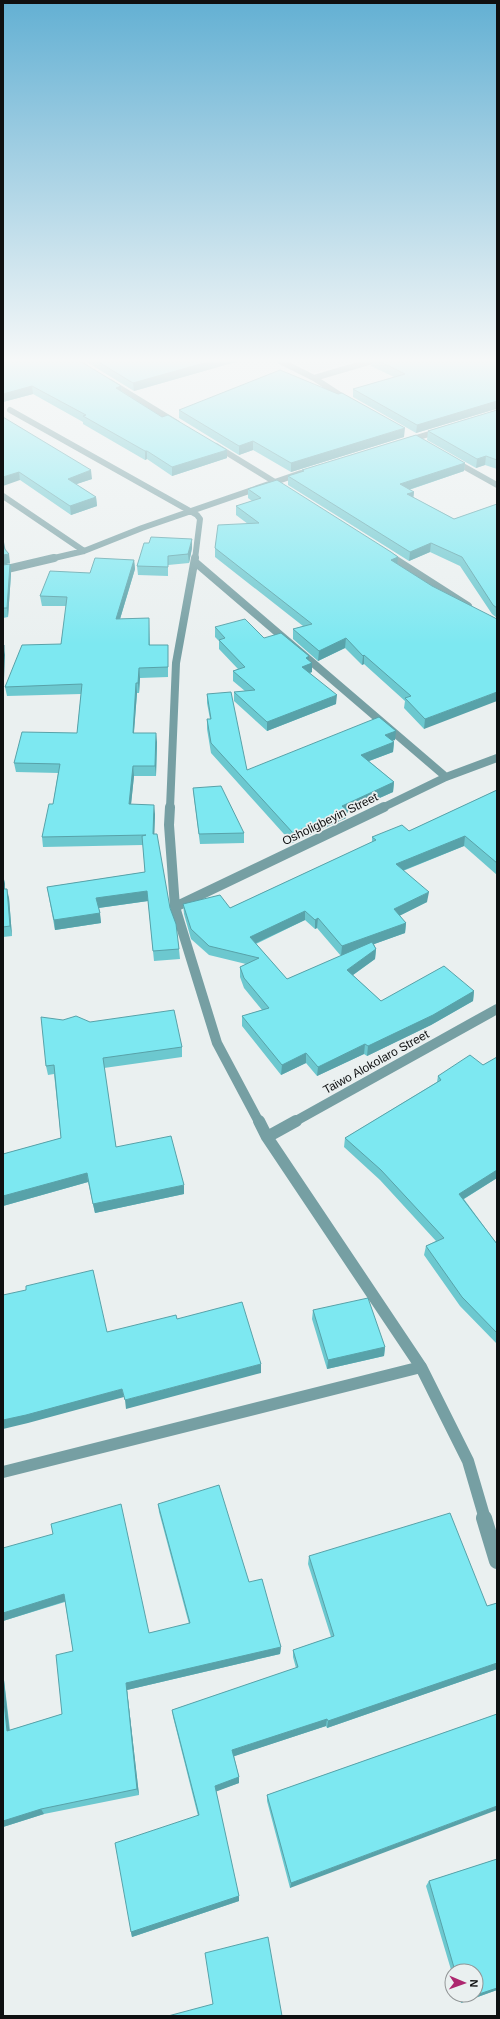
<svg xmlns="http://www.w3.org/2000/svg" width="500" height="2019" font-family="Arial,sans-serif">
<rect width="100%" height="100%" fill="#eaf0f0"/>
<path fill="#d6e5e6" d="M291 361H353L314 373Z"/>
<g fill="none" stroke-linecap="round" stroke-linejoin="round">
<path stroke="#769fa3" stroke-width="6" d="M280 361 314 378 343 397
M314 378 372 361
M110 382 177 423
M10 410 197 515 200 519 195 559
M406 441 439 431
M216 446 278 484
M454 461 497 485
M3 496 84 551
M387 554 395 559
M50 559 84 551 142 528 301 473"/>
<path stroke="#769fa3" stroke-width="8" d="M393 558 468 606
M195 562 446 777
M3 570 54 558
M170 808 176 663 195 558
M382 808 446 777 497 758"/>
<path stroke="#769fa3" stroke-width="10" d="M170 807 169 825 175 907 217 1043 259 1122
M175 907 384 807
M294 1122 497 1009"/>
<path stroke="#769fa3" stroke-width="12" d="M259 1121 267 1137 421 1367 468 1461 485 1519
M267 1137 296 1121
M3 1472 421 1367"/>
<path stroke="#769fa3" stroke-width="16" d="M484 1518 497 1561"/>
</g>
<path fill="#6cc8cf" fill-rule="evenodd" d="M3 361 121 386 122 391 162 417 227 450V458L172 476 147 459 145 460 83 424V422L33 394 3 402Z
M85 361H239L134 391Z
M372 361H497V409H496L416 433 353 397V389L394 377 371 366Z
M179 410 404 437 291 472 253 450 239 455 179 418Z
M497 410V469L485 465 476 468 427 440 428 431Z
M3 418 92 479 76 484 96 497 97 506 71 515 20 480Z
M465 463 464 471 409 490 414 492 413 497 454 519 497 504V618L492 614 460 566 430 552 409 561 288 485V476L302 472V470Z
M248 489 397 564 432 586 497 619 424 729 404 708 405 701 364 664 362 665 345 648 318 661 293 639V629L303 626 215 557V548L248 524 236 515V506L252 501 248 498Z
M192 548 189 563 168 565V576L138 575 137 566Z
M134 560 135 569 120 619 149 618 150 645 168 654V677L140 678 139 693H137L134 733 157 742 156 776H134L131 804 155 814 154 834 170 908 179 949 180 959 154 961 148 901 99 908 101 923 55 930 47 887 145 872 143 845 43 847 42 837 53 804 58 773 16 772 14 763 77 733 81 694 7 696 5 687 61 644 66 606H42L40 596 90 573Z
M10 564 11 574 8 617 3 618V565Z
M215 627 264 638 308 660 312 663V672L310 673 336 704 267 731 234 701V692L245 691 233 681V671L238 669 219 649V641L215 637Z
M207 694 247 770 395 740 392 741 394 742 393 752 369 761 394 782 393 792 346 813V818L292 843 211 753 207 729V719H210L207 703Z
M193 788 244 833V843L200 844 194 798Z
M497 790V875L464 846 403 871 427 902 399 916 406 923 405 933 374 944 376 949 375 959 353 975 381 1001 474 991 473 1001 431 1025 367 1056 364 1054 317 1076 306 1063 281 1075 242 1026V1016L262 1010 244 988 240 977V967L246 964 209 955 191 939 184 914 183 904 230 908 372 842V837L409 831ZM305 920 315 929 317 928 341 956 287 979 256 944Z
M3 875 5 884V889L9 898 12 936 3 937Z
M63 1020 90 1022 182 1047V1057L104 1068 116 1147 184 1194 95 1213 88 1182 3 1206V1154L61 1138 54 1074 48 1075 46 1066Z
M497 1057V1178L464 1199 497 1244V1344L460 1306 424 1255 426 1246 436 1241 380 1180 344 1147 345 1138 437 1082 438 1076 483 1065Z
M313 1310 385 1347 384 1356 327 1369 312 1319Z
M158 1504 249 1582 281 1647 280 1654 127 1690 139 1795 44 1814 3 1827V1671L10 1730 62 1714 73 1651 65 1602 3 1621V1548L149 1633 189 1624 159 1512Z
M309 1556 487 1606 497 1603V1669L327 1728 326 1726 234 1756 239 1777V1783L216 1791 239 1901 132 1937 131 1932 198 1816 173 1717 172 1710 296 1668 293 1657V1650L331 1637 308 1564Z
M497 1714 290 1888 267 1801V1795Z
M497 1859V1990L461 2003 459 1995H476V1971H452V1973L426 1886 429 1881Z"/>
<path fill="#58a2a9" d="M211 361H239L134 391 133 383Z
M32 386 33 394 3 402V394Z
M121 386 122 394 116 388Z
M497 400 496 409 416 433 417 425Z
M405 428 404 437 291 472V463Z
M253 441V450L239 455V446Z
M227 450V458L172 476V467Z
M145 451H147V459L145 460Z
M486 456 485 465 476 468 477 459Z
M465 463 464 471 399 493 400 484Z
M91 470 92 479 68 487V479Z
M19 472 20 480 3 486V477Z
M414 492 413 501 407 494Z
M96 497 97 506 71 515 70 506Z
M192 539V548L189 563 188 554Z
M4 542 6 552 3 553V543Z
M431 543 430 552 409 561 410 552Z
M9 554 10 563 3 565V555Z
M398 557 397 566 391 560Z
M134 560 135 569 117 629 116 619Z
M10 564 11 574 8 617 7 608Z
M346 638 345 648 318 661 319 651Z
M4 645 5 655 4 680 3 676V659Z
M364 655V664L362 665 363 656Z
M309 656 308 664 312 663V672L301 676 302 667 306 658Z
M139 668 140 678 139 693 138 683Z
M136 683 137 693 133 743V733Z
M497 692V701L424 729 425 719Z
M337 695 336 704 267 731V722Z
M396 731 395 740 384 744 385 735Z
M156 733 157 742 156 776 155 766Z
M394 742 393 752 361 764V755Z
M133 766 134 776 130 814 129 804Z
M394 782 393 792 346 813V818L292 843 293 833 342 806Z
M154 805 155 814 154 844 153 834Z
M465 836 464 846 394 874 396 864Z
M3 875 5 884 4 899 3 893Z
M7 889 9 898 12 936 10 926Z
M147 891 148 901 98 908 96 898Z
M429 892 427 902 393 919 394 909Z
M305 911V920L250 946V937Z
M100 913 101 923 55 930 54 920Z
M318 918 317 928 315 929V920Z
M406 923 405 933 341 956 342 946Z
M376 949 375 959 346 980 347 970Z
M474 991 473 1001 431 1025 367 1056 368 1046Z
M365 1044 364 1054 317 1076 318 1067Z
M306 1053V1063L281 1075 282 1065Z
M497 1170V1178L457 1203 459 1194Z
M87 1173 88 1182 3 1206V1196Z
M184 1185V1194L95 1213 93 1204Z
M385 1347 384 1356 327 1369 328 1360Z
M261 1364V1373L126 1409 125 1400Z
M122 1389 124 1397 28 1423 3 1429V1420Z
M64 1594 66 1601 3 1621V1613Z
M281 1647 280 1654 127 1690 139 1795 137 1789 126 1683Z
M497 1663V1669L327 1728 328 1721Z
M3 1671 10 1737 7 1731 3 1692Z
M327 1719 326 1726 232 1757V1750Z
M239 1777V1783L215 1792V1786Z
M497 1806V1810L290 1888 291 1883Z
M41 1809 44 1814 3 1827V1821Z
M239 1896V1901L132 1937 131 1932Z
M497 1988V1990L461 2003 464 1999Z"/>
<path fill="#7de8f1" stroke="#58a2a9" d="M3 361H80L121 386 116 388 162 417 168 415 227 450 172 467 147 451H145L83 416 86 415 32 386 3 394Z
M97 361H211L133 383Z
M379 361H497V401L417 425 353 389 405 374Z
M280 370 338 394 342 393 405 428 291 463 253 441 239 446 179 410Z
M497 410V460L486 456 477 459 428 431Z
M3 417 91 470 68 479 96 497 70 506 19 472 3 477Z
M416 435 465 463 400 484 414 492 407 494 454 519 497 504V608L493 605 462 557 431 543 410 552 288 476 304 471 302 470Z
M277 480 391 552 398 557 391 560 432 586 497 619V692L425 719 405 698 411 696 364 655 363 656 346 638 319 651 293 629 312 624 215 548 218 525 259 523 236 506 261 498 248 489Z
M151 537 192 539 188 554 168 556V567L137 566 144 543H149Z
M3 547 9 554 3 555Z
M95 558 134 560 116 619 149 618V645H168V667L139 668 138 683H136L133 733H156L155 766H133L129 804 154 805 153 834H157L170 908 176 924 179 949 153 951 147 891 96 898 100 913 54 920 47 887 145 872 142 836 146 835 42 837 49 804H53L60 764 14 763 22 732 77 733 82 684 5 687 22 645 61 644 67 597 40 596 50 571 90 573Z
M10 564 7 608H3V565Z
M245 619 264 638 281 633 309 656 306 658 312 663 302 667 337 695 267 722 234 692 255 690 233 671 245 667 219 640 225 638 215 627Z
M3 645H4L3 659Z
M231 692 247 770 379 717 396 731 385 735 394 742 361 755 394 782 342 806 346 809 293 833 211 743 207 719H211L207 694Z
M221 786 244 833 199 834 193 788Z
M497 790V863L465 836 396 864 429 892 394 909 406 923 342 946 318 918 315 920 305 911 250 937 287 979 372 942 376 949 347 970 381 1001 444 966 474 991 433 1015 368 1046 365 1044 318 1067 306 1053 282 1065 242 1016 269 1008 244 978 240 967 259 958 209 946 191 929 183 904 220 895 230 908 376 840 372 837 402 825 409 831Z
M3 889H7L10 926 3 927Z
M174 1010 182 1047 103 1058 116 1147 171 1136 184 1185 93 1204 87 1173 3 1196V1154L61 1138 54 1065 46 1066 41 1017 63 1020 76 1016 90 1022Z
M470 1055 483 1065 497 1057V1135L496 1136 497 1137V1170L459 1194 497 1244V1333L462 1297 426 1246 444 1238 381 1170 345 1138 441 1080 438 1076Z
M93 1270 107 1332 176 1315 177 1319 242 1302 261 1364 125 1400 122 1389 26 1415 3 1420V1295L26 1290V1286Z
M368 1298 385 1347 328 1360 313 1310Z
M219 1485 249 1582 262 1579 281 1647 126 1683 137 1789 41 1809 3 1821V1692L7 1731 62 1714 56 1655 73 1651 64 1594 3 1613V1548L53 1534 51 1524 121 1504 149 1633 190 1623 158 1504Z
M450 1513 487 1606 497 1603V1663L328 1721 327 1719 232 1750 239 1777 215 1786 239 1896 131 1932 115 1843 199 1815 172 1710 298 1667 293 1650 334 1636 309 1556Z
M497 1714V1806L291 1883 267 1795Z
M497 1859V1988L464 1999 462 1995H476V1971H455L429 1881Z
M268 1937 282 2016H168L213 2004 205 1953Z"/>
<linearGradient id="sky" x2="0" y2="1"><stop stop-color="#63b0d3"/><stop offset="0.56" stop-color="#f6f8f8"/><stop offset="1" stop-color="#f6f8f8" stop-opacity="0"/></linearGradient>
<rect width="500" height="644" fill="url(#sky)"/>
<g text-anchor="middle" stroke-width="3.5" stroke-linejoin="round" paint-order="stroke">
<g font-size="12" fill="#0f1011" stroke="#eaf0f0">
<text transform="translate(330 819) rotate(-26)" y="4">Osholigbeyin Street</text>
<text transform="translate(376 1062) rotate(-29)" y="4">Taiwo Alokolaro Street</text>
</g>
</g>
<rect width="500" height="2019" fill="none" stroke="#0f1011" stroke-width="8"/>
<g transform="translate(464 1983) rotate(92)"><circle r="19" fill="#eaf0f0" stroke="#929697"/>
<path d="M0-3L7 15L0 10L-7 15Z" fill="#ad276f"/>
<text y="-6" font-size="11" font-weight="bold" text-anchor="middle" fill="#0f1011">N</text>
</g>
</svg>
